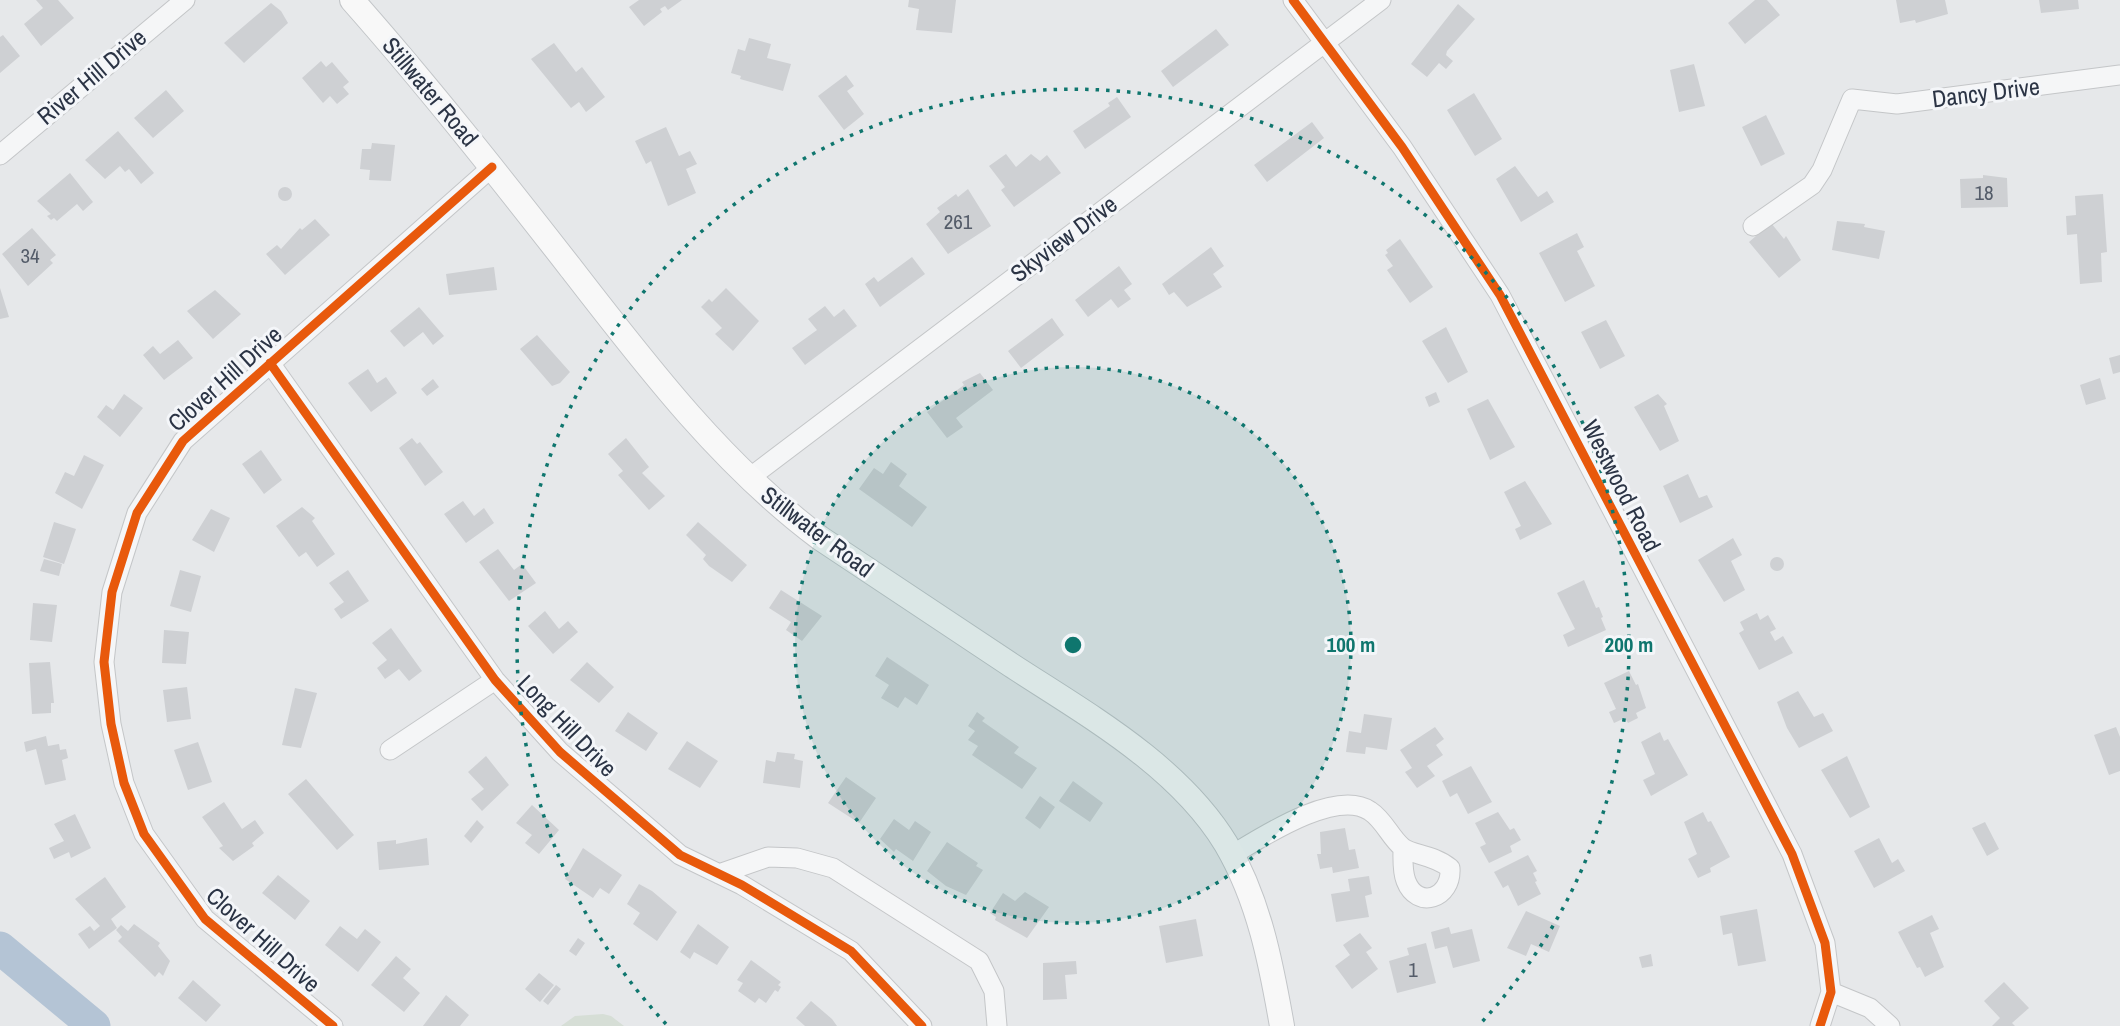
<svg xmlns="http://www.w3.org/2000/svg" width="2120" height="1026" font-family="'Archivo Narrow',sans-serif">
<rect width="100%" height="100%" fill="#e6e8ea"/>
<path fill="#d6ded6" d="M603 1014 611 1016 624 1026H561L575 1016Z"/>
<g fill="none" stroke-linecap="round" stroke-linejoin="round">
<path stroke="#b4c4d5" stroke-width="5" d="M71 1026 81 1015"/>
<path stroke="#b4c4d5" stroke-width="33" d="M0 948 94 1026"/>
</g>
<path fill="#ced0d3" d="M36 0H58L74 18 41 46 24 24 43 8Z
M639 0H682L668 10 665 6 660 9 662 12 644 26 629 7Z
M909 0H956L952 33 916 30 919 9 908 7Z
M1755 0H1767L1780 15 1745 44 1728 23Z
M1896 0H1945L1948 14 1916 23 1915 20 1900 23Z
M2039 0H2078L2079 9 2041 13Z
M271 3 281 11 288 23 244 63 224 43Z
M1458 4 1475 19 1447 51 1446 55 1453 61 1446 69 1439 63 1427 77 1411 64Z
M1216 29 1229 45 1173 87 1161 71Z
M3 35 20 56 0 73V37Z
M749 38 771 44 767 58 791 64 783 91 740 79 741 76 731 73 738 49 745 51Z
M554 43 576 72 582 67 605 97 586 112 579 102 571 108 531 59Z
M321 61 326 67 332 62 349 82 343 87 349 94 337 104 330 96 323 103 302 78Z
M1694 64 1705 106 1679 112 1670 70Z
M846 75 854 86 847 91 864 114 844 130 818 96Z
M166 90 184 111 153 138 134 118Z
M1474 93 1502 139 1475 156 1447 110Z
M1117 97 1131 117 1085 149 1073 131 1110 106 1108 103Z
M1766 115 1785 154 1761 166 1742 127Z
M1312 122 1324 138 1267 182 1254 165Z
M666 127 679 156 690 151 697 164 686 169 696 193 668 206 651 161 646 164 635 141Z
M118 131 154 173 141 184 129 169 125 172 120 166 105 179 85 160Z
M372 143 395 145 391 181 369 180 370 170 360 169 362 149H371Z
M1006 154 1016 167 1031 154 1040 161 1047 155 1061 173 1014 207 1001 190 1005 187 989 166Z
M1515 166 1538 197 1547 191 1554 202 1521 222 1496 179Z
M70 173 93 202 83 211 77 204 57 221 54 218 51 220 47 216 51 214 37 201Z
M1983 175 2007 178 2008 207 1961 208 1960 179 1983 178Z
M278 194a7 7 0 1 1 14 0a7 7 0 1 1-14 0Z
M968 189 991 226 948 254 926 224 940 212 937 208 956 194 958 197Z
M2103 194 2107 252 2101 253 2102 282 2080 284 2077 234 2067 235 2066 216 2076 215 2075 196Z
M315 219 330 235 285 275 266 254 277 245 281 249 300 228 302 230Z
M1837 221 1865 224 1864 227 1885 231 1879 259 1832 250Z
M1771 223 1784 239 1786 236 1801 260 1779 278 1749 242Z
M32 228 56 255 50 260 53 263 28 286 2 254Z
M1577 233 1584 247 1577 251 1595 286 1565 302 1539 253Z
M1400 239 1433 287 1410 303 1387 270 1393 266 1385 255 1388 253 1386 250Z
M1211 247 1224 266 1213 274 1222 287 1187 307 1174 292 1169 295 1162 284Z
M912 257 925 274 880 307 865 284 874 277 878 282Z
M1119 266 1132 284 1124 290 1131 299 1118 308 1111 299 1088 317 1075 300Z
M494 267 497 290 449 295 446 274Z
M0 288 9 317 0 319Z
M726 288 759 321 733 351 715 334 722 328 701 307 709 299 712 302Z
M215 290 241 314 213 339 187 311Z
M825 306 834 317 844 309 857 326 805 365 792 348 817 330 808 319Z
M419 307 444 336 433 345 423 332 404 347 390 331Z
M1052 318 1064 335 1021 368 1008 351Z
M1606 320 1625 356 1600 369 1581 332Z
M1446 327 1468 372 1448 383 1422 341Z
M537 335 570 372 560 383 552 386 520 349Z
M178 340 193 358 164 380 143 355 153 346 160 354Z
M2120 355V372L2113 374 2109 358Z
M368 369 377 383 386 377 397 393 371 412 348 383Z
M980 373 993 390 956 418 963 427 947 438 927 412 964 385 962 382Z
M2100 378 2106 399 2086 405 2080 385Z
M433 379 439 387 427 396 421 389Z
M1436 392 1440 402 1429 407 1425 397Z
M124 394 143 408 120 437 97 417 106 405 113 410Z
M1658 394 1667 404 1664 406 1679 441 1660 451 1634 407Z
M1488 399 1515 447 1490 460 1467 409Z
M412 438 417 444 420 442 443 472 425 486 399 448Z
M626 438 649 467 642 473 665 496 649 510 618 475 623 471 608 454Z
M261 450 282 480 264 494 242 464Z
M84 455 104 465 82 509 55 493 65 472 74 476Z
M891 462 907 474 899 486 927 507 912 527 859 489 874 468 883 474Z
M1688 474 1699 498 1707 495 1713 507 1680 523 1663 486Z
M1525 481 1552 524 1520 540 1515 529 1521 526 1504 492Z
M463 501 474 516 484 508 494 523 466 543 444 514Z
M302 507 315 518 312 521 335 554 317 567 306 552 299 557 276 526Z
M211 509 230 518 214 552 192 540Z
M54 522 76 529 64 564 43 557Z
M698 522 747 565 732 582 709 566 703 559 706 555 686 535Z
M1733 538 1742 555 1731 561 1745 590 1724 602 1698 560Z
M498 549 514 570 522 564 536 583 509 601 479 562Z
M1770 564a7 7 0 1 1 14 0a7 7 0 1 1-14 0Z
M44 559 62 564 59 576 40 571Z
M180 570 201 576 191 612 170 606Z
M348 570 369 601 341 619 334 609 344 602 329 583Z
M1584 580 1596 608 1599 607 1603 617 1601 618 1606 630 1568 647 1563 635 1575 629 1557 593Z
M781 590 822 616 802 641 786 630 791 622 769 608Z
M33 603 57 605 52 642 30 640Z
M545 611 559 629 568 621 578 632 553 654 528 626Z
M1757 613 1760 620 1768 615 1776 629 1770 632 1775 641 1783 636 1793 653 1759 670 1739 633 1744 630 1740 622Z
M391 628 422 671 409 681 399 669 385 679 377 668 387 660 372 643Z
M164 630 189 632 186 664 162 663Z
M887 657 929 685 917 705 905 697 898 708 881 698 889 685 875 676Z
M50 662 54 703H51V713L32 714 29 663Z
M587 662 614 687 599 703 570 680Z
M1629 671 1636 685 1638 684 1646 708 1636 713 1638 718 1628 723 1625 718 1614 723 1609 712 1616 709 1604 683Z
M187 687 191 719 167 722 163 690Z
M295 688 317 693 301 748 282 745Z
M1798 691 1814 717 1823 713 1833 731 1799 748 1787 728 1777 702Z
M628 712 658 733 646 751 615 731Z
M977 712 985 718 982 721 1019 747 1014 753 1037 768 1022 789 972 755 978 746 968 740 975 731 968 726Z
M1364 714 1392 718 1387 750 1366 747 1365 754 1346 752 1349 731 1361 733Z
M1435 727 1444 739 1436 745 1443 755 1427 766 1435 776 1417 788 1405 772 1412 768 1400 750Z
M2116 727 2120 737V771L2109 775 2094 735Z
M1660 732 1664 741 1668 739 1688 775 1651 796 1643 780 1655 774 1641 742Z
M46 736 48 746 59 744 60 750 66 749 68 758 62 760 66 780 45 785 36 749 26 752 24 742Z
M687 741 718 761 700 788 668 769Z
M198 742 212 782 188 790 174 750Z
M777 752 795 754 794 759 803 761 800 788 763 783 766 760 775 762Z
M486 756 509 785 482 811 471 799 484 789 468 772Z
M1847 756 1870 807 1850 818 1821 770Z
M1471 766 1492 802 1468 814 1457 793 1450 797 1442 781Z
M846 777 876 798 859 823 828 803Z
M306 779 354 835 337 850 288 794Z
M1073 781 1103 803 1090 822 1059 801Z
M1040 796 1055 807 1040 829 1025 818Z
M224 802 242 829 255 820 264 833 252 843 254 846 233 861 219 848 223 846 202 817Z
M532 805 559 830 539 854 525 843 532 835 516 823Z
M1498 812 1510 830 1514 828 1521 840 1510 846 1512 852 1489 863 1480 847 1486 844 1475 823Z
M1703 812 1708 822 1711 821 1730 857 1710 868 1711 872 1698 878 1688 859 1697 854 1684 822Z
M75 814 91 848 71 858 69 852 54 859 49 848 64 841 54 824Z
M894 819 909 830 915 821 931 832 913 861 896 849 894 852 880 839Z
M477 820 484 827 471 843 464 836Z
M1985 822 1999 849 1987 856 1972 828Z
M1345 828 1349 850 1355 849 1359 868 1333 873 1332 867 1320 869 1317 854H1321L1320 832Z
M427 838 429 865 379 870 377 842 396 840V844Z
M1879 838 1892 863 1898 859 1905 871 1874 888 1854 851Z
M947 842 978 863 976 866 983 870 966 895 946 886 927 871Z
M583 848 622 875 609 894 600 888 593 898 565 879Z
M1528 855 1537 871 1533 873 1537 881 1535 882 1541 894 1518 906 1508 885 1503 888 1494 872Z
M278 875 310 901 295 920 262 893Z
M1369 876 1372 894 1365 896 1369 917 1336 922 1331 894 1350 891 1348 879Z
M105 877 126 907 111 919 117 928 89 949 78 934 90 926 94 931 100 926 75 899Z
M639 884 652 891 677 912 657 941 633 924 640 913 627 904Z
M1025 892 1049 907 1027 938 995 920 996 917 990 913 1003 893 1015 901Z
M1757 909 1766 961 1738 966 1732 933 1723 935 1720 916Z
M1526 911 1560 926 1549 952 1531 944 1526 956 1507 948Z
M1932 915 1939 929 1930 933 1944 967 1925 977 1920 967 1917 968 1898 932Z
M1196 919 1203 956 1166 963 1159 926Z
M134 924 160 943 158 946 170 961 163 976 159 972 155 977 118 941 122 937 116 930 121 925 128 931Z
M698 924 729 947 717 965 694 952 690 959 680 952Z
M340 926 357 939 365 929 381 942 358 972 325 945Z
M1449 927 1451 934 1472 929 1480 961 1453 968 1447 946 1435 949 1431 932Z
M1360 933 1372 948 1366 952 1378 969 1352 989 1335 966 1350 955 1343 945Z
M578 938 585 943 576 956 569 951Z
M1426 943 1436 983 1397 993 1389 961 1409 955 1407 948Z
M1651 954 1653 966 1642 968 1639 957Z
M396 956 411 969 403 978 420 993 404 1012 371 985Z
M751 960 781 982 778 985 781 987 778 992 775 990 766 1003 759 998 755 1003 738 991 743 983 737 980Z
M1076 961 1077 974 1065 975 1067 999 1043 1000V963Z
M539 973 554 985 540 1002 525 989Z
M193 980 221 1005 206 1022 178 998Z
M2004 982 2029 1008 2012 1023 2015 1026H1992L2000 1018 1984 1001Z
M556 985 561 989 548 1005 543 1001Z
M446 995 469 1015 460 1026H423Z
M811 1001 832 1019 837 1026H805L796 1018Z"/>
<g fill="none" stroke-linecap="round" stroke-linejoin="round">
<g stroke="#c4c6c8" stroke-width="21">
<path id="minor" d="M1293 0 1402 147 1500 295 1792 854 1825 943 1831 992 1820 1026
M0 155 185 0
M1753 226 1812 185 1822 170 1852 99 1897 104 2120 75
M270 363 495 680 560 752 680 855 742 885 851 951 922 1026
M748 479 1381 0
M390 750 495 680
M1232 855C1262 837 1336 788 1370 811 1384 820 1390 837 1402 847 1411 855 1433 854 1450 868 1452 899 1417 910 1406 881 1402 871 1403 859 1403 848
M719 874 768 857 797 858 833 868 979 961 994 991 997 1026
M1831 992 1870 1008 1890 1026
M333 1026 205 919 144 834 124 783 111 724 104 662 112 592 137 513 183 441 492 167"/>
</g>
<g stroke="#c2c5c8" stroke-width="26">
<path id="major" d="M352 0C428 86 499 176 570 267 645 364 721 464 820 538 884 580 947 623 1011 665 1086 714 1178 765 1226 844 1259 900 1271 963 1282 1026"/>
</g>
<use href="#minor" stroke="#f5f6f7" stroke-width="19"/>
<use href="#major" stroke="#f8f8f8" stroke-width="24"/>
<g stroke="#f4f6f9" stroke-width="13">
<path id="cycleway" d="M1293 0 1402 147 1500 295 1792 854 1825 943 1831 992 1820 1026
M270 363 495 680 560 752 680 855 742 885 851 951 922 1026
M333 1026 205 919 144 834 124 783 111 724 104 662 112 592 137 513 183 441 492 167"/>
</g>
<use href="#cycleway" stroke="#e8590c" stroke-width="9"/>
</g>
<circle cx="1073" cy="645" r="278" fill="#0f766e" fill-opacity=".12"/>
<g fill="none" stroke="#0f766e" stroke-width="3.5" stroke-dasharray="3.5 7">
<circle cx="1073" cy="645" r="278"/>
<path d="M666 1024A556 556 0 1 1 1480 1024"/>
</g>
<g text-anchor="middle" stroke-width="6" stroke-linejoin="round" paint-order="stroke">
<g font-size="21" fill="#545c69">
<text x="1984" y="200">18</text>
<text x="958" y="229">261</text>
<text x="30" y="263">34</text>
<text x="1413" y="977">1</text>
</g>
<g font-size="24" fill="#2b3445" stroke="#f4f6f9">
<text transform="translate(92 77) rotate(-40)" y="8">River Hill Drive</text>
<text transform="translate(430 92) rotate(50)" y="8">Stillwater Road</text>
<text transform="translate(1986 93) rotate(-7)" y="8">Dancy Drive</text>
<text transform="translate(1064 239) rotate(-37)" y="8">Skyview Drive</text>
<text transform="translate(225 379) rotate(-42)" y="8">Clover Hill Drive</text>
<text transform="translate(1621 486) rotate(63)" y="8">Westwood Road</text>
<text transform="translate(817 532) rotate(37)" y="8">Stillwater Road</text>
<text transform="translate(567 726) rotate(46)" y="8">Long Hill Drive</text>
<text transform="translate(263 940) rotate(42)" y="8">Clover Hill Drive</text>
</g>
</g>
<circle cx="1073" cy="645" r="10" fill="#0f766e" stroke="#f4f6f9" stroke-width="3.5"/>
<g font-size="21" text-anchor="middle" font-weight="bold" fill="#0f766e" stroke="#f4f6f9" stroke-width="6" stroke-linejoin="round" paint-order="stroke">
<text x="1351" y="652">100 m</text>
<text x="1629" y="652">200 m</text>
</g>
</svg>
